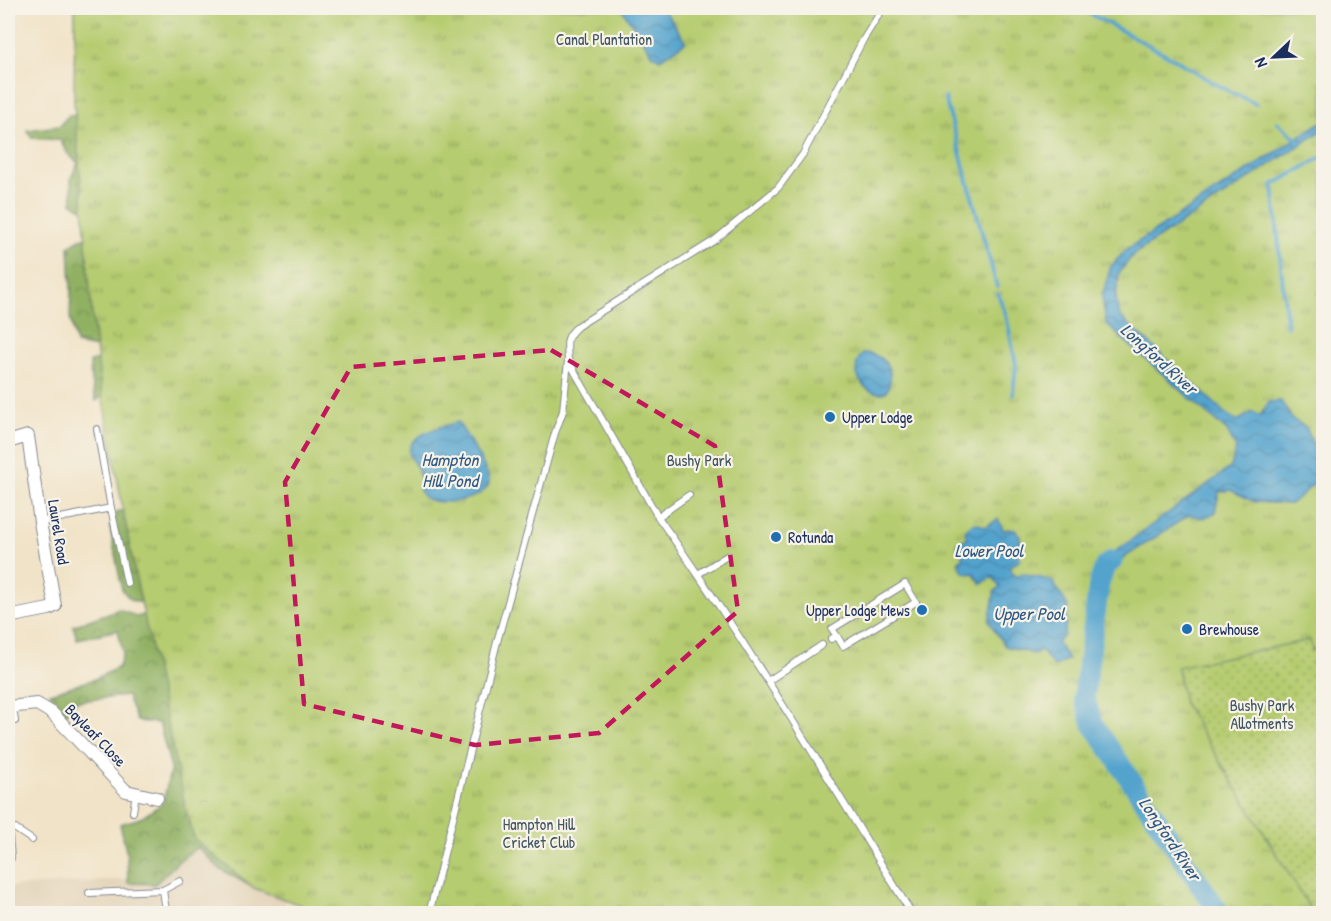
<svg xmlns="http://www.w3.org/2000/svg" width="1331" height="921" font-family="'Patrick Hand',sans-serif">
<defs>
<pattern id="forest-crowns" width="20" height="18" patternUnits="userSpaceOnUse" patternTransform="scale(1.5)"><rect width="20" height="18" fill="#90b062"/><path d="M2 6a3 3 0 1 1 6 0M12 15a3 3 0 1 1 6 0" fill="none" stroke="#759054"/></pattern>
<pattern id="park-tufts" width="24" height="20" patternUnits="userSpaceOnUse" patternTransform="scale(1.5)"><rect width="24" height="20" fill="#b6cc70"/><path d="M3 7l-1-3M5 7V3M7 7l1-3M15 17l-1-3M17 17v-4M19 17l1-3" fill="none" stroke="#93a65f"/></pattern>
<pattern id="garden-dots" width="8" height="8" patternUnits="userSpaceOnUse" patternTransform="scale(1.5)"><rect width="8" height="8" fill="#b6cc70"/><path d="M2 2h.1M6 6h.1" fill="none" stroke="#93a65f" stroke-width="1.8" stroke-linecap="round"/></pattern>
<pattern id="water-waves" width="16" height="10" patternUnits="userSpaceOnUse" patternTransform="scale(1.5)"><rect width="16" height="10" fill="#53a3cd"/><path d="M0 5q4-4 8 0t8 0" fill="none" stroke="#4485aa"/></pattern>
</defs>
<rect width="100%" height="100%" fill="#f7f3e8"/>
<filter id="ink" filterUnits="userSpaceOnUse"><feTurbulence type="fractalNoise" baseFrequency=".0167" numOctaves="2"/><feDisplacementMap in="SourceGraphic" scale="12" xChannelSelector="R" yChannelSelector="G"/><feConvolveMatrix kernelMatrix="1 2 1 2 8 2 1 2 1" color-interpolation-filters="sRGB"/></filter>
<filter id="wash" filterUnits="userSpaceOnUse"><feTurbulence type="fractalNoise" baseFrequency=".008" numOctaves="4" result="noise"/><feDisplacementMap in="SourceGraphic" scale="24" xChannelSelector="R" yChannelSelector="G"/><feGaussianBlur stdDeviation="1.35" result="paint"/><feColorMatrix in="noise" values="0 0 0 0 0 0 0 0 0 0 0 0 0 0 0 0 0 1.4 0 .05"/><feComposite in="paint" operator="in"/></filter>
<g filter="url(#wash)">
<rect width="100%" height="100%" fill="#f1e3c7"/>
<path fill="#e2d2b6" d="M194 839 254 888 286 899 285 913H10L8 887 161 877Z"/>
<path fill="url(#forest-crowns)" stroke="#567060" stroke-width="1.5" d="M69 115H80L93 207 80 208 72 202 71 178 78 163 68 154 60 140 32 138 27 130 59 126Z
M93 236 110 243 120 251 132 292 135 330 130 349 139 363 152 449 116 443 111 422 113 404 109 391 96 401 91 381 90 362 110 357 108 350 76 344 70 317 71 289 69 246 80 239Z
M132 506 146 604 131 600 122 590 110 527 117 512Z
M119 609 137 617 150 612 327 913 254 888 220 869 198 847 181 859 155 884 128 883 127 855 120 824 141 818 163 803 171 768 159 723 137 721 127 696 77 701 66 714 50 693 95 679 119 667 123 653 118 630 77 639 73 626Z"/>
<path fill="url(#park-tufts)" stroke="#687e67" stroke-width="1.5" d="M75 8H1323V913L324 914 254 888 194 839 185 806 133 564 101 389 92 313 74 101Z"/>
<path fill="url(#garden-dots)" stroke="#687e67" stroke-width="1.5" d="M1310 640 1312 650 1323 648V913H1313L1184 703 1177 667Z"/>
<path fill="url(#water-waves)" stroke="#376996" stroke-width="1.5" d="M621 8H663L686 42 660 59 652 54Z
M1323 121V130L1133 255 1119 273 1116 298 1120 316 1225 413 1237 421 1253 412 1260 416 1269 402 1281 401 1292 419 1306 427 1315 449V483L1291 504 1255 502 1230 490 1219 492 1215 513 1204 518 1189 515 1110 567 1107 587 1099 584 1094 579 1097 565 1231 467 1236 449 1227 431 1106 324 1102 296 1111 266 1127 249Z
M864 353C886 354 897 373 886 392 865 399 845 368 864 353Z
M458 422C464 432 491 472 489 483 486 500 436 508 424 497 417 491 421 484 420 476 419 468 413 463 410 456 404 435 443 426 458 422Z
M998 519 1004 531 1007 529 1015 530 1020 536V544L1015 549 1021 560 1009 567 1016 577 1022 573 1052 581 1068 606 1064 636 1057 642 1068 659 1054 667 1041 650 1035 654 1005 646 989 621 995 591 1000 587 993 577 981 584 974 573C964 576 960 570 959 561L963 557 956 544 967 538 965 531C971 522 976 521 985 527Z"/>
<g fill="none" stroke-linecap="round" stroke-linejoin="round">
<path stroke="#53a3cd" stroke-width="4" d="M1079 8 1171 57 1217 85 1256 104
M945 98 997 287
M1277 122 1298 140
M998 294 1006 315 1016 365 1013 394
M1287 326 1273 185 1324 156"/>
<path stroke="#53a3cd" stroke-width="21" d="M1112 561 1105 566 1099 584 1084 697 1093 724 1220 914"/>
</g>
</g>
<g filter="url(#ink)">
<g fill="none" stroke-linecap="round" stroke-linejoin="round">
<g stroke="#868992" stroke-width="8">
<path id="service" d="M689 495 658 517C749 645 829 780 912 914
M111 508 127 583
M658 517 568 360C567 343 564 338 578 326L715 240 778 188 803 154 863 40 883 8
M40 522 111 508 97 429
M698 574 727 556
M831 639 837 636 832 629 905 584 916 602 843 646 837 636
M768 681 822 645
M13 707 15 721
M133 812 136 793
M8 824 11 858
M8 824 32 840
M163 890 166 911
M89 893 163 890 180 881
M429 914 497 642 541 483 555 433 563 411 568 360"/>
</g>
<g stroke="#868992" stroke-width="14">
<path id="minor" d="M8 442 28 436 40 522 55 606 49 609 8 617
M8 707 37 704 52 713 126 791 157 798"/>
</g>
<use href="#service" stroke="#fff" stroke-width="6"/>
<use href="#minor" stroke="#fff" stroke-width="12"/>
</g>
</g>
<path fill="none" stroke="#c2185b" stroke-width="4.5" stroke-dasharray="12 8" stroke-linejoin="round" d="M551 350 715 446 738 611 599 733 475 745 304 704 285 482 351 367Z"/>
<g fill="#1f6fb2" stroke="#f7f3e8" stroke-width="2">
<circle cx="830" cy="417" r="6"/>
<circle cx="776" cy="537" r="6"/>
<circle cx="922" cy="610" r="6"/>
<circle cx="1187" cy="629" r="6"/>
</g>
<g text-anchor="middle" stroke-width="4.5" stroke-linejoin="round" paint-order="stroke">
<g font-size="16" fill="#425662" stroke="#f7f3e8">
<text x="604" y="45">Canal Plantation</text>
<text x="699" y="466">Bushy Park</text>
<text x="1262" y="711">Bushy Park<tspan x="1262" dy="18">Allotments</tspan></text>
<text x="539" y="830">Hampton Hill<tspan x="539" dy="18">Cricket Club</tspan></text>
</g>
<g font-size="16" fill="#1b2f5e" stroke="#f7f3e8" text-anchor="start">
<text x="842" y="423">Upper Lodge</text>
<text x="788" y="543">Rotunda</text>
<text x="910" y="616" text-anchor="end">Upper Lodge Mews</text>
<text x="1199" y="635">Brewhouse</text>
</g>
<g font-size="16" fill="#1b2f5e" stroke="#f7f3e8">
<text transform="translate(59 532) rotate(81)" y="6">Laurel Road</text>
<text transform="translate(96 735) rotate(46)" y="6">Bayleaf Close</text>
</g>
<g font-size="18" font-style="italic" fill="#2f5885" stroke="#f7f3e8">
<text transform="translate(1159 359) rotate(42)" y="6">Longford River</text>
<text x="450" y="466">Hampton<tspan x="450" dy="21">Hill Pond</tspan></text>
<text x="989" y="557">Lower Pool</text>
<text x="1029" y="620">Upper Pool</text>
<text transform="translate(1170 839) rotate(56)" y="6">Longford River</text>
</g>
</g>
<rect width="1331" height="921" fill="none" stroke="#f7f3e8" stroke-width="30"/>
<g transform="translate(1274 57) rotate(247)" stroke="#f7f3e8" stroke-width="4.5" paint-order="stroke">
<path d="M0-4.5L10 22L0 15L-10 22Z" fill="#1b2f5e"/>
<text y="-9" font-size="16" font-weight="bold" text-anchor="middle" fill="#1b2f5e">N</text>
</g>
</svg>
